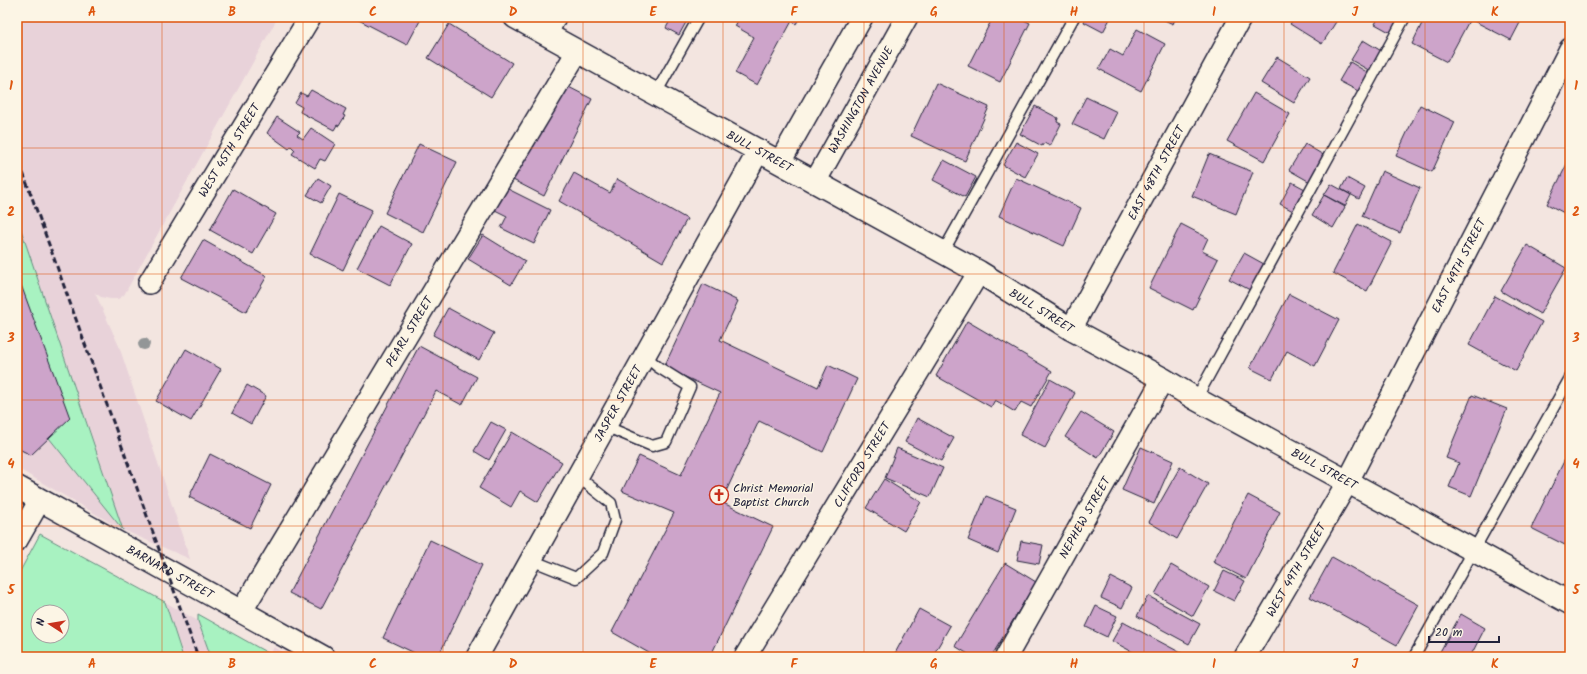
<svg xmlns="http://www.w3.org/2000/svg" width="1587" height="674" font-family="Kalam,sans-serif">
<rect width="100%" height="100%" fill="#f3e5e0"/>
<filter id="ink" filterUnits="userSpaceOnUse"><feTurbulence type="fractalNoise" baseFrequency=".025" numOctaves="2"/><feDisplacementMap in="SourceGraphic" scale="8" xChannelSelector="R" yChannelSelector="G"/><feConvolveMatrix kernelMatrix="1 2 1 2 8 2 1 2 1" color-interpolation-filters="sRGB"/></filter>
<g filter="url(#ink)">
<path fill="#e8d2d9" d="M17 17H278L124 295 118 299H110L101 297 95 293 119 346 190 559 123 530 17 468V229L106 478 17 218Z
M165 602 198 621 211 657H184Z
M274 647 292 657H269Z"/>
<path fill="#a8f2c1" stroke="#658a7e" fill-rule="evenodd" d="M17 218 123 530 49 438 17 274Z
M40 534 165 602 183 657H17V577ZM38 612H62V636H38Z
M198 614 275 657H211L198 621Z"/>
<path fill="#cda4ca" stroke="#22223b" d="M353 17H422L407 45Z
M672 17H689L679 35 666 28Z
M740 17H800L796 24 792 21 757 85 735 73 754 37 735 26Z
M993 17H1018L1030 23 1000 82 968 66Z
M1086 17H1111L1103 32 1084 22Z
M1158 17H1176L1173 24Z
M1295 17H1339L1322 44 1290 24Z
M1379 17H1403L1393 34 1375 24Z
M1425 17H1523L1511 40 1470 19 1447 62 1412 44Z
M449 24 512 63 491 97 428 58Z
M1137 29 1165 44 1141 91 1099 69 1110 49 1123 56Z
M1363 40 1383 52 1372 72 1351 60Z
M1277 57 1310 77 1294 103 1261 83Z
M1350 62 1370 74 1360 92 1339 81Z
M561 83 592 99 544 196 513 180Z
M936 83 989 107 965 161 911 136Z
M311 90 346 109 343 115 345 116 339 126 337 125 334 130 300 112 302 107 295 103 301 93 307 96Z
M1254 93 1290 114 1264 161 1227 141Z
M1086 97 1117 112 1104 139 1072 124Z
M1420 105 1455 122 1432 172 1396 156Z
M1035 106 1058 118 1057 122 1061 124 1050 146 1044 143 1042 146 1020 134Z
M277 117 300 132 297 135 303 139 311 128 335 144 325 161 320 159 315 168 292 154 295 150 291 146 289 149 267 133Z
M1016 142 1038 154 1025 177 1003 165Z
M419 144 457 162 423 232 385 213Z
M1305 144 1325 156 1310 182 1289 170Z
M1209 154 1253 172 1236 214 1192 196Z
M944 160 976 177 965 197 933 180Z
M1569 160 1570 161V216L1547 204Z
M1382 171 1420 188 1400 233 1362 216Z
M574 173 610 193 617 179 687 219 663 262 559 201Z
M318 178 331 186 321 203 307 195Z
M1016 178 1081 208 1064 246 999 216Z
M1347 178 1365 188 1359 199 1341 189Z
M1292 182 1305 189 1293 211 1280 204Z
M1331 184 1351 195 1345 206 1324 195Z
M506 188 550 210 534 244 501 228 507 216 495 210Z
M233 189 276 214 253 254 210 230Z
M339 194 372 210 343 270 310 254Z
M1324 195 1345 207 1333 228 1312 215Z
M1181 224 1208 238 1202 251 1218 259 1193 310 1149 288Z
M1358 224 1392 242 1367 291 1333 273Z
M379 226 412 244 390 285 357 268Z
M483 235 525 261 511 285 468 259Z
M203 240 267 276 246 312 181 278Z
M1527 245 1566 268 1540 314 1501 291Z
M1244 253 1264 264 1250 290 1229 279Z
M17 274 70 418 31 455 17 448Z
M703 284 738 301 720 340 818 387 828 365 857 379 823 452 759 421 721 502 773 527 710 657H656L612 632 674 513 622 491 639 456 681 475 720 393 664 367Z
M1289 294 1339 320 1315 366 1287 351 1272 379 1250 368Z
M1495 296 1542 322 1516 371 1469 345Z
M448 308 494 333 479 360 433 335Z
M967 321 1052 371 1031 407 1021 402 1015 412 995 400 991 407 936 376Z
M419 346 477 377 462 405 436 391 321 609 289 593Z
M186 349 221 369 191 421 156 401Z
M1050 379 1075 393 1045 448 1020 435Z
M247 385 266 396 251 424 232 413Z
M1472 395 1507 409 1471 496 1449 487 1459 463 1446 458Z
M1081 412 1114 432 1098 458 1065 437Z
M917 418 954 438 941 461 905 442Z
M491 422 506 430 489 460 474 451Z
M512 432 562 462 538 502 520 491 511 507 479 488Z
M1141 447 1173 461 1154 504 1122 490Z
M897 448 943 468 930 497 885 478Z
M1570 449V535L1565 545 1531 528Z
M210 454 271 485 250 528 189 497Z
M1180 467 1208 484 1177 539 1149 522Z
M884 479 921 502 904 531 866 508Z
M1248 495 1280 512 1246 579 1213 562Z
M986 496 1016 508 998 553 968 540Z
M430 540 482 565 438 657H423L383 638Z
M1021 541 1043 545 1039 564 1017 560Z
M1332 557 1419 605 1397 645 1310 597Z
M1005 563 1036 582 991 657H973L955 646Z
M1171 565 1209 587 1193 616 1155 594Z
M1224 571 1245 581 1234 601 1214 591Z
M1111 577 1132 588 1122 608 1101 598Z
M1148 596 1200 624 1189 644 1137 616Z
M1096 606 1117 616 1107 637 1086 627Z
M919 609 950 626 932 657H893Z
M1461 614 1485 628 1470 657H1437Z
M1123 622 1183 654 1181 657H1142L1112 641Z"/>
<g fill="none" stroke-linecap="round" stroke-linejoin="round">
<g stroke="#22223b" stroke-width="13">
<path id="service" d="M655 95 699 17
M943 252 1074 17
M1196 399 1405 17
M605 426 652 446 666 442 690 387 658 367 645 356
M531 560 576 578 603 553 615 520 611 503 577 476
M1414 657 1570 378"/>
</g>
<g stroke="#22223b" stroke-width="24">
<g id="minor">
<path d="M547 34 555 17"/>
<path d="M780 162 862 17"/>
<path id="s1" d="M815 182 907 17"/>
<path id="s2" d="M149 283 310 17"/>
<path id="s3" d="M1071 329 1241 17"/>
<path d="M17 540 40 500"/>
<path id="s4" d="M241 612 577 52"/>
<path id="s5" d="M477 657 759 150"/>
<path id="s6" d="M745 657 979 272"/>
<path id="s7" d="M1006 657 1163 379"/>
<path id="s8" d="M1245 657 1347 483 1570 49"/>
</g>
</g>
<g stroke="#22223b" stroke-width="25">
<g id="tertiary">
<path id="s9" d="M515 17 979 272 1071 329 1163 379 1196 399 1570 603"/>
<path id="s10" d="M17 487 323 657"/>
</g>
</g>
<use href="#service" stroke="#fcf5e5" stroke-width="10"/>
<use href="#minor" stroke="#fcf5e5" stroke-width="21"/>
<use href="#tertiary" stroke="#fcf5e5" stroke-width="22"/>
<path stroke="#22223b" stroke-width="3" stroke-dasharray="6 3" stroke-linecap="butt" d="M17 156 198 657"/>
</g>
<circle fill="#939697" cx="144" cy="344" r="6"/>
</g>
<path fill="none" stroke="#de560e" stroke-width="1" stroke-opacity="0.55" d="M162 17V657M303 17V657M443 17V657M583 17V657M723 17V657M864 17V657M1004 17V657M1144 17V657M1284 17V657M1425 17V657M17 148H1570M17 274H1570M17 400H1570M17 526H1570"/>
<defs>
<g id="church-ring" transform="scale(1)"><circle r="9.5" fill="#fcf5e5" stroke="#c8321e" stroke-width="1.5"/><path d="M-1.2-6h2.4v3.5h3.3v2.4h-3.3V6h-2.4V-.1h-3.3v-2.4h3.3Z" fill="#c8321e"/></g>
</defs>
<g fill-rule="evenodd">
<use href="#church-ring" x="719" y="495"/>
</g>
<g text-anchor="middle" stroke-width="3" stroke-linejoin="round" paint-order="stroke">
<g font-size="12" fill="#22223b" stroke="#fcf5e5">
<text dy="4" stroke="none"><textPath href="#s1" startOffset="94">WASHINGTON AVENUE</textPath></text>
<text dy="4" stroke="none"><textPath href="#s2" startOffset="155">WEST 45TH STREET</textPath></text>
<text dy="4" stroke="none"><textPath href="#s9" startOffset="279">BULL STREET</textPath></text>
<text dy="4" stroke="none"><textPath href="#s3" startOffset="178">EAST 48TH STREET</textPath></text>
<text dy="4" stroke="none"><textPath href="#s8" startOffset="446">EAST 49TH STREET</textPath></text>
<text dy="4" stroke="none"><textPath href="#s9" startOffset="603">BULL STREET</textPath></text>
<text dy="4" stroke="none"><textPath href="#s4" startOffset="327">PEARL STREET</textPath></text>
<text dy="4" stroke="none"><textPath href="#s5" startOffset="290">JASPER STREET</textPath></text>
<text dy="4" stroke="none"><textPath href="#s6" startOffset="225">CLIFFORD STREET</textPath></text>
<text dy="4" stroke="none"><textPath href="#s9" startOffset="927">BULL STREET</textPath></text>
<text dy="4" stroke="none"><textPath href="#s7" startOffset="160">NEPHEW STREET</textPath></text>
<text dy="4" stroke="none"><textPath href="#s8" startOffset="101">WEST 49TH STREET</textPath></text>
<text dy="4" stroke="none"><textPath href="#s10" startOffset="175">BARNARD STREET</textPath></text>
</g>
<g font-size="12" fill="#22223b" stroke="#fcf5e5" text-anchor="start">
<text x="733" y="492">Christ Memorial<tspan x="733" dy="14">Baptist Church</tspan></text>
</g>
</g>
<rect width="1587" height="674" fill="none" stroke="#fcf5e5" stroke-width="44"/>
<g transform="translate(50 624) rotate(282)"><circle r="19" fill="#fcf5e5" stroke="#a5a1a1"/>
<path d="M0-3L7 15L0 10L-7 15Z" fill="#c8321e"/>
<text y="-6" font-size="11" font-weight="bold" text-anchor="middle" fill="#22223b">N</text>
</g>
<path d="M1429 636v6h70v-6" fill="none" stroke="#22223b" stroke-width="2"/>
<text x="1435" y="636" font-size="12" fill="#22223b" stroke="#fcf5e5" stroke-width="3" paint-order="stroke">20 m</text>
<rect x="22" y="22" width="1543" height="630" fill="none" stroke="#de560e" stroke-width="1.5"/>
<g font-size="13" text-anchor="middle" font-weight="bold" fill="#de560e">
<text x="92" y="16">A</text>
<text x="232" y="16">B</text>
<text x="373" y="16">C</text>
<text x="513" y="16">D</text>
<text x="653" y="16">E</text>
<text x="794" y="16">F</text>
<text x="934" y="16">G</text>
<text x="1074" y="16">H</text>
<text x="1214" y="16">I</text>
<text x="1355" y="16">J</text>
<text x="1495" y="16">K</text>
<text x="11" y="90">1</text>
<text x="1576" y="90">1</text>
<text x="11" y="216">2</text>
<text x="1576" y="216">2</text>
<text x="11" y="342">3</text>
<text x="1576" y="342">3</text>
<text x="11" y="468">4</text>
<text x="1576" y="468">4</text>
<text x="11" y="594">5</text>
<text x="1576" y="594">5</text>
<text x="92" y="668">A</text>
<text x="232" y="668">B</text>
<text x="373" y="668">C</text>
<text x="513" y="668">D</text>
<text x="653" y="668">E</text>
<text x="794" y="668">F</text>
<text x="934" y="668">G</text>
<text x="1074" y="668">H</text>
<text x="1214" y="668">I</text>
<text x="1355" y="668">J</text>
<text x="1495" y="668">K</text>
</g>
</svg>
